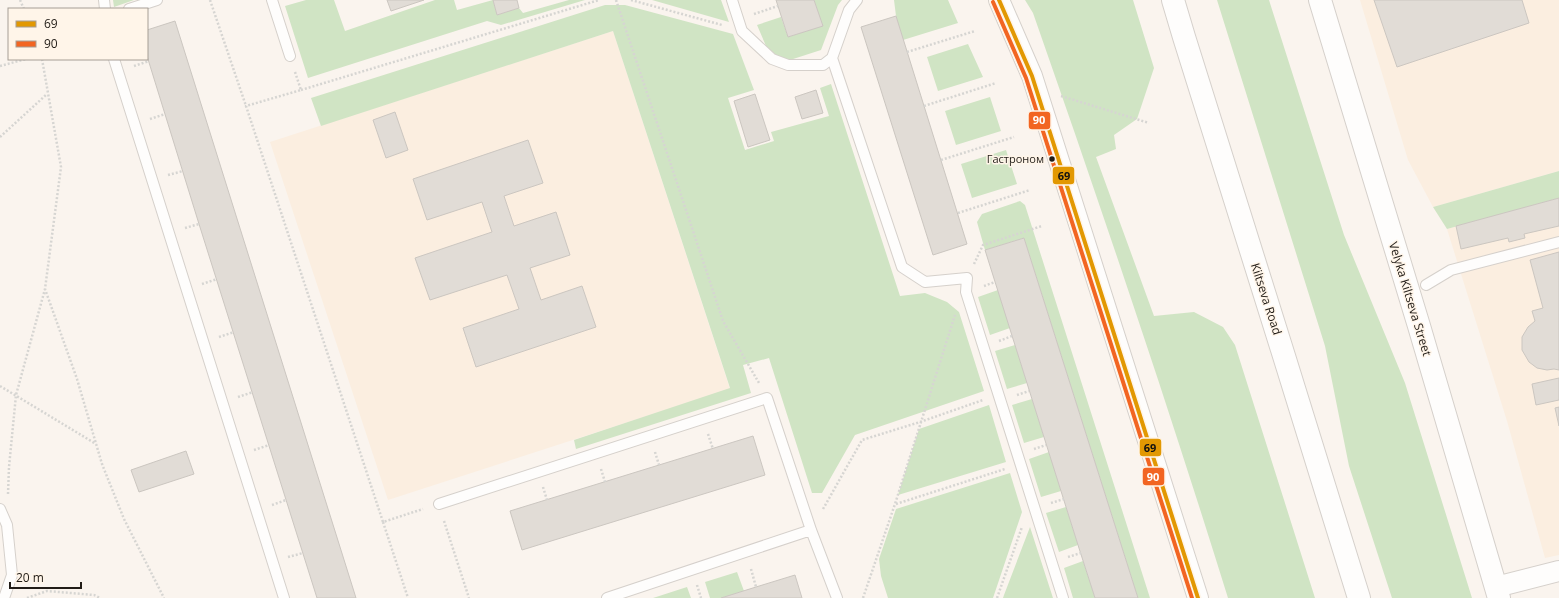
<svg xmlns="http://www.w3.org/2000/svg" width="1559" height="598" font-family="'Open Sans',sans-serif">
<rect width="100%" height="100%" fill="#faf4ee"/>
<path fill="#fbeee0" d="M1360 0H1559V171L1433 207 1408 160Z
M613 31 730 389 388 500 270 142Z
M1559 198V555L1545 558 1507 421 1447 229Z"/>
<path fill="#d0e4c4" d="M113 0H134L114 7Z
M306 0H334L345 31 435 0H454L457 10 493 0 497 15 519 8 523 13 569 0H585L501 25 487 21 308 78 285 6Z
M652 0H721L729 22Z
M814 0H842L838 5 821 50 790 60 776 55 766 46 757 25 781 17 788 37 822 26Z
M894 0H948L958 23 903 40 896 16Z
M1025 0H1133L1154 68 1137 119 1114 135 1116 149 1096 157 1154 316 1194 312 1223 327 1235 345 1315 598H1228C1167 402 1101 207 1033 13Z
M1217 0H1269L1344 235 1405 383 1472 598H1392L1349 466 1325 346Z
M605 5H625L733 34 754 90 728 98 745 150 774 141 771 132 829 116 820 88 831 84 900 296 925 293 947 302 959 312 984 391 855 435 822 493H812L769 358 743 365 751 393 576 449 574 440 730 388 613 31 321 126 311 98Z
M968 44 983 77 938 91 927 57Z
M990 97 1001 131 956 145 945 111Z
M1006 150 1017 184 972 198 961 164Z
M1559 171V198L1447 229 1433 207Z
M1020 201 1025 205 1150 598H1138L1024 238 985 250 977 222 982 214Z
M998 290 1010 328 990 335 978 297Z
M1015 345 1027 383 1007 389 995 351Z
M1032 399 1044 437 1024 443 1012 405Z
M989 405 1006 462 898 495 919 429Z
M1049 452 1061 491 1041 497 1029 459Z
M1010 473 1022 512 993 598H888L881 576 879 559 896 509Z
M1066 507 1078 545 1059 552 1046 513Z
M1030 527 1053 598H1003L1004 595Z
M1083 561 1095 598H1073L1064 568Z
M737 572 744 591 721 598H710L705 582Z
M687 587 691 598H653Z"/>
<path fill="#e1dcd6" stroke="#cbc6c0" d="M387 0H424L391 11Z
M493 0H517L519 8 497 15Z
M776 0H814L823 26 788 37Z
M1374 0H1522L1529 23 1397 67Z
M896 16 967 244 933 255 861 27Z
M175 21 356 598H317L199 224 147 56V30Z
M816 90 823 113 802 119 795 97Z
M755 94 770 140 748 147 734 101Z
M395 112 408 150 386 158 373 120Z
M528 140 543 183 504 196 514 226 556 212 570 255 530 268 541 300 582 286 596 327 476 367 463 328 519 309 507 275 430 300 415 258 492 232 482 202 427 220 413 179Z
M1559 198V226L1524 234 1525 238 1509 242 1508 238 1461 249 1456 226Z
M1024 238 1138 598H1095L1078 545 985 250Z
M1559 252V370L1554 369 1547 370 1537 368 1529 362 1522 350V337L1528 327 1535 321 1532 311 1543 308 1530 260Z
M1559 378V400L1536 405 1532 384Z
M1559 407V426L1555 408Z
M753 436 765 475 522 550 510 511Z
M186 451 194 474 139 492 131 470Z
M795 575 802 598H721L756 587Z"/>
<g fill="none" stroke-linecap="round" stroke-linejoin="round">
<g stroke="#d5d0cb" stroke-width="12">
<path id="service" d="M104 0 105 9
M272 0 290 56
M732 0 742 31 772 59 788 65H823L832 58 849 10 857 0
M129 9 157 0
M832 58 902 267 925 282 967 278 966 292 1063 598
M114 59 284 598
M1426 285 1451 270 1559 242
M439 504 767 398 811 530 837 598
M0 509 7 525 12 575 4 598
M607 598 811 530"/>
</g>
<g stroke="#d5d0cb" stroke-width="22">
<path id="minor" d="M999 0 1032 76 1198 598
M1496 587 1559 571"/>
</g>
<g stroke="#d5d0cb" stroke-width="24">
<path id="trunk" d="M1173 0 1184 37 1284 356 1359 598
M1320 0 1419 326 1499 598"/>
</g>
<path stroke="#d6d5d2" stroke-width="2.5" stroke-dasharray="2 2" stroke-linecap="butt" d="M20 0 24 9
M210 0 246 106
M616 0 723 321 759 383
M631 0 722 25
M754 14 778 6
M907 52 975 31
M42 59 61 167 45 289 77 379 102 464 124 519 164 598
M0 66 26 59
M134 66 149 61
M295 72 301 90 246 106 383 522 423 509
M301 90 599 0
M1061 96 1149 123
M924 106 996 83
M150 119 165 114
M0 137 47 94
M941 160 1014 137
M168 175 183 171
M958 213 1030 190
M185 228 199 224
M974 264 983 245 1042 226
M202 284 217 279
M984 286 995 282
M219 337 234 332
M999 341 1012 336
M0 386 96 444
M1017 395 1029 391
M238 397 253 392
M708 434 713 449
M1034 449 1046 445
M254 450 269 445
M655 452 659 465
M601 469 605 482
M543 487 547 500
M8 494 9 467 16 395 45 289
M1051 503 1064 499
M896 504 1005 469
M272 505 286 500
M823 509 862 440 920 422 983 400
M444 521 469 598
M383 522 408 598
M288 557 303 553
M1068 557 1081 553
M751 569 756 587
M697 585 701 598
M27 598 47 591 94 595 100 598
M863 598 895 504 955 315
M997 598 1022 527"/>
<use href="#service" stroke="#fefdfc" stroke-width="10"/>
<use href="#minor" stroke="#fefdfc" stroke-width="20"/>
<use href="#trunk" stroke="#fefdfc" stroke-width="22"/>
<g stroke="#fff5e9" stroke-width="7">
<path id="bus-1" d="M999 0 1032 76 1198 598"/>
</g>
<g stroke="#fff5e9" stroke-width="7">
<path id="bus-2" d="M993 2 1026 78 1192 598"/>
</g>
<use href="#bus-1" stroke="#e29802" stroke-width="4"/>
<use href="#bus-2" stroke="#f26522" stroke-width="4"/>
</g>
<circle fill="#211c17" stroke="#fff5e9" stroke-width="1.5" cx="1052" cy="159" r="3.5"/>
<g text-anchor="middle" stroke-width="3" stroke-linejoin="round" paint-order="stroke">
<g font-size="11" fill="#211c17" stroke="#fff5e9" text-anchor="end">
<text x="1044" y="163">Гастроном</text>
</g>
<g font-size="12" fill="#211c17" stroke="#fff5e9">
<text transform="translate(1266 299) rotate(72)" y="4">Kiltseva Road</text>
<text transform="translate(1410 299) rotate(73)" y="4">Velyka Kiltseva Street</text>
</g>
</g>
<g stroke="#fff5e9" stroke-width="1.5">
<rect x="1028" y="111" width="23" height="19" rx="4" fill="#f26522"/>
<rect x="1052" y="166" width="23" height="19" rx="4" fill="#e29802"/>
<rect x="1139" y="438" width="23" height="19" rx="4" fill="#e29802"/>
<rect x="1142" y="467" width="23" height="19" rx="4" fill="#f26522"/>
</g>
<g font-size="11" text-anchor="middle" font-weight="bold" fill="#fff">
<text x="1039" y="124">90</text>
<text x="1153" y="481">90</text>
</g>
<g font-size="11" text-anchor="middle" font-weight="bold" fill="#111">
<text x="1064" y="180">69</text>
<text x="1150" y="452">69</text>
</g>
<rect x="8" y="8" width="140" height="52" fill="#fff5e9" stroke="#a69e95"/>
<rect x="16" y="21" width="20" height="6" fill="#e29802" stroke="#a69e95"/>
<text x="44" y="28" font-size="12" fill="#211c17">69</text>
<rect x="16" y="41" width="20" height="6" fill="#f26522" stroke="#a69e95"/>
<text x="44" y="48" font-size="12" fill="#211c17">90</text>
<path d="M10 582v6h71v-6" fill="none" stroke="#211c17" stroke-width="2"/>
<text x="16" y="582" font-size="12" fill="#211c17" stroke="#fff5e9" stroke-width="3" paint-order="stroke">20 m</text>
</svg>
